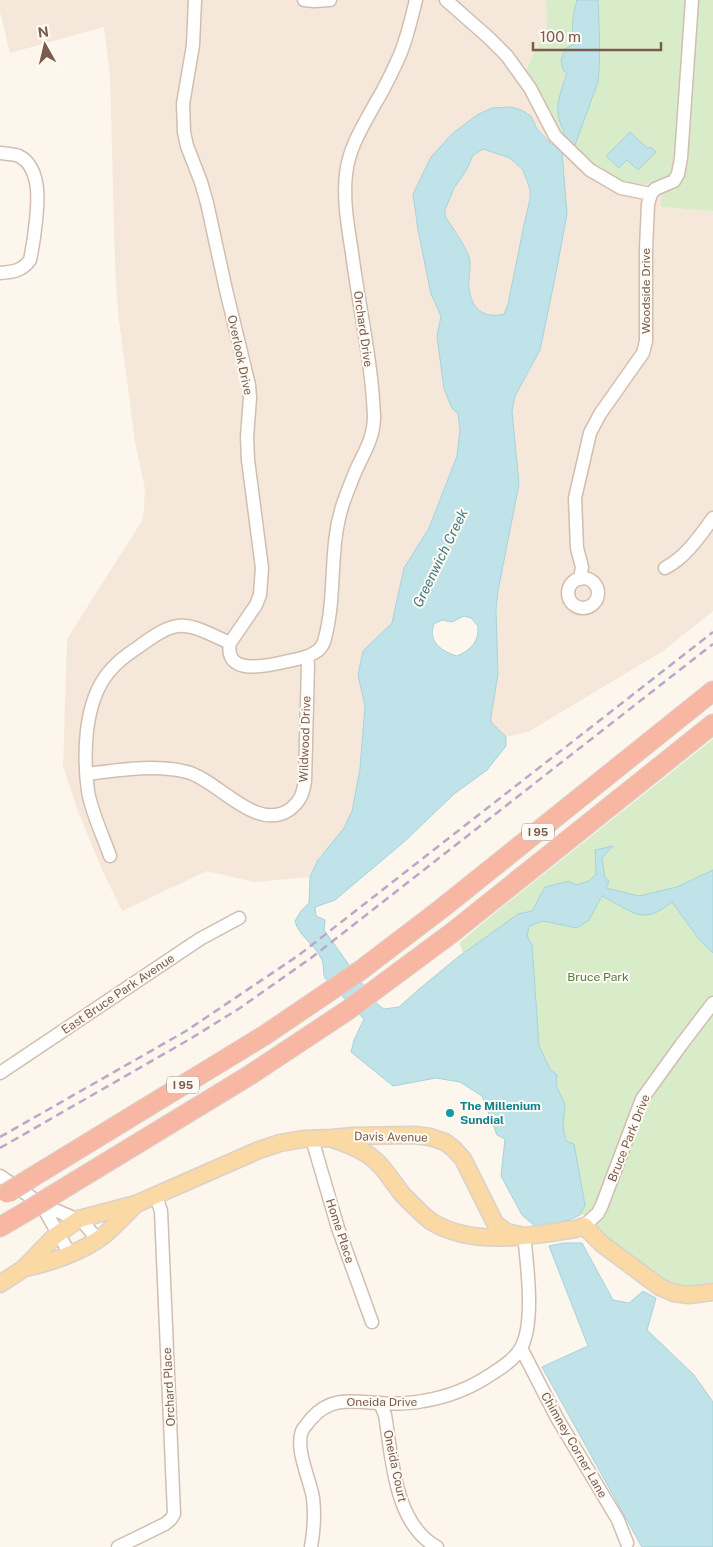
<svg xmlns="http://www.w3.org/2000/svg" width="713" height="1547" font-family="'Public Sans',sans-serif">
<rect width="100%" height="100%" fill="#fdf6ec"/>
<path fill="#f5e8da" d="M0 0H546L547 26 526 70 636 184 654 182 662 180V207L713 211V611L663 651 528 732 506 737 491 722 498 591 519 484 512 411 515 396 532 366 552 145 537 129 530 116 413 194 418 230 431 294 441 316 437 336 452 408 458 414 460 430 457 456 429 528 404 568 392 623 363 651 358 675 365 705 360 769 350 817 344 828 318 859 310 877 254 882 207 871 122 911 102 870 77 809 63 766 67 639 143 519 145 489 135 442 118 313 115 265 110 75 104 27 10 53 0 12Z
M483 149 510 158 523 170 530 189V199L524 225 508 304 504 314 496 316 484 314 478 310 473 301 469 288 470 265 445 216V210L454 188 466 171 473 155Z"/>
<path fill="#d8ecc9" d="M546 0H713V211L661 207 662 180C652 183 638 186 628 184 605 179 568 144 555 124 544 108 536 88 526 70L547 26Z
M713 739V1286L698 1291 666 1284 603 1239 585 1215 572 1213 459 943 496 912Z"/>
<path fill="#bfe3e8" stroke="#a5d3da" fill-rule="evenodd" d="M577 0H598C599 27 601 55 598 82L575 145 572 142 562 152 567 214 555 278 540 350 515 396 512 411 519 484 498 591 496 610 498 674 491 716V722L506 737V746L487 770 454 794 405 841 335 900 315 907 316 916 325 920 324 930 377 1004 384 1009 399 1007 418 990 458 957 518 914 532 911 545 887 569 881 576 885 589 881 596 874 595 850 613 846 602 858 605 878 609 881 606 888 639 896 677 887 713 870V953L698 938 672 902C642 927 632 911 602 896L589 920 577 928 543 921 529 926 527 936 532 945 539 1046 550 1069 557 1075 556 1085 565 1105 563 1127 566 1141 574 1144 585 1205 580 1215 569 1220 558 1223 535 1226 522 1215 501 1176 505 1139 497 1135 482 1096 460 1082 436 1078 393 1086 351 1052 354 1040 364 1019 325 978C322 971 325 965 321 958 315 945 298 935 295 921L301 911 309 903 310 877 318 860 344 828 352 811 360 769 365 706 358 675 363 651 392 623 404 568 429 528 457 456 460 430 458 414 452 408 444 389 437 336 441 316 431 294 418 230 413 194 431 157 453 133 477 115 492 108 511 107 521 110 531 116 537 129 552 145 554 144 564 131C552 109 560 95 567 73L563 70 561 60 566 48 573 45C572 29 572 16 577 0ZM483 149 510 158 523 170 530 189V199L524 225 508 304 504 314C483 319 472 309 469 288 468 278 472 267 469 257 464 243 453 229 445 216V210L454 188 466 171 473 155ZM464 616 471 618 478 626C479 642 471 650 457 656 442 652 427 641 434 624L442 620 452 622Z
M630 132 648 149 650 147 656 152 638 170 627 160 619 168 606 156Z
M564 1243H582L613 1300 629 1303 643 1291 656 1298 647 1330 694 1375 713 1402V1547H642L542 1367 588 1346 549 1246Z"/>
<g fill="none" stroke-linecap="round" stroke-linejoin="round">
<g stroke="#d1beb0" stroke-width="15">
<path id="minor" d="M195 0 193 45 183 104 184 132 187 146 201 182 207 203 226 290 249 385 250 398 247 437 248 460 262 568 260 595 256 605 230 643C224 676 266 666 284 662 294 660 306 658 314 653 320 650 324 644 325 638 337 593 328 545 344 501 348 490 352 479 357 468 365 451 374 437 374 417 372 362 359 307 352 253 348 227 343 201 346 174 349 147 363 126 376 102 385 88 392 72 399 57 407 39 411 19 416 0
M304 0 314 1 330 0
M446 0 489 38 507 56 530 88 555 136 590 170 621 188 651 194
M0 153C6 154 14 154 19 156 29 161 34 172 36 182 40 200 34 241 30 260 22 271 13 272 0 273
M665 568C686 557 700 536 713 518
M568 593a15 15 0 1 1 30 0a15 15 0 1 1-30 0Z
M580 579 582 567 577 548 575 498 590 433 600 414 643 353 646 341V249L648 204 651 194 655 189 674 181 678 174 681 158 692 0
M87 774C119 770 155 764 187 772 218 780 255 832 289 810 300 802 303 794 305 781L308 664 307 657
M110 856C103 836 91 811 88 791 83 755 84 703 108 673 116 663 126 655 137 648 180 616 184 622 230 643
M0 1073 200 939 239 918
M312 1139 338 1228 372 1322
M0 1176 41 1204 83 1222 97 1239
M41 1204 70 1254
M584 1226 598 1213 602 1205 642 1099 681 1045 713 1003
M521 1348 557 1418 618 1520 627 1543
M380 1403 385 1415C392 1457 394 1524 437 1547
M118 1547 165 1524 171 1519 174 1514 161 1211 156 1196
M311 1547C314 1530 315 1515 313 1498 310 1479 295 1450 302 1431 304 1427 308 1423 311 1419 330 1397 351 1401 377 1403 393 1404 408 1404 423 1401 448 1397 469 1389 490 1375 501 1368 514 1360 521 1348 535 1323 527 1264 524 1235"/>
</g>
<g stroke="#dad1cd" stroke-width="19">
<path id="major" d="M335 1140C350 1145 366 1151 378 1163 388 1173 395 1186 404 1196 413 1205 422 1215 432 1222 473 1247 530 1236 575 1229L584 1226 602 1244 660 1287 674 1293 689 1295 713 1292
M25 1268C50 1263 82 1252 103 1236 114 1227 124 1216 134 1206
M0 1284 23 1269 55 1236 79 1219 136 1204 259 1150 280 1143 303 1139 332 1138 354 1136 414 1135 430 1137 445 1142 454 1149 463 1159 495 1223 506 1232 520 1235"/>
</g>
<g stroke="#dad1cd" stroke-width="21">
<path id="highway" d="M31 1178 265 1035 361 970 441 909 713 691
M53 1195 250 1075 348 1010 453 932 713 724
M0 1227 29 1210"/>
</g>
<use href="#minor" stroke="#fff" stroke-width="12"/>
<use href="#major" stroke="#fbd9a5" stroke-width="16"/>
<use href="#highway" stroke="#f7b7a3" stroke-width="19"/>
<path stroke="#b9a8c9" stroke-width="2.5" stroke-dasharray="8 5" stroke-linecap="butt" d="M0 1137 186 1031 299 955 713 632
M0 1148 190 1039 240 1008 311 958 713 644"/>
<g stroke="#dad1cd" stroke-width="21" stroke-linecap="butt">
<path id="highway-bridge" d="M7 1193 31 1178
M29 1210 53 1195"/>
</g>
<use href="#highway-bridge" stroke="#f7b7a3" stroke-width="19"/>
</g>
<circle fill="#0f9aa8" stroke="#fffaf3" stroke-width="2" cx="450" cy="1113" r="5"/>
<g text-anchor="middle" stroke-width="4" stroke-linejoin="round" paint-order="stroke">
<g fill="#fffaf3" stroke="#a28b7f" stroke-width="1">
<rect x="522" y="823.5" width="32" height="17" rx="4"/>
<rect x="167" y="1076.5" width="32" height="17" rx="4"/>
</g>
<g font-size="11" font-weight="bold" fill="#7a5c4d">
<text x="538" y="836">I 95</text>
<text x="183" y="1089">I 95</text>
</g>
<g font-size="12" fill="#7a5c4d" stroke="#fffaf3">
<text transform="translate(646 291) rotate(-90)" y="4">Woodside Drive</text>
<text transform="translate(363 329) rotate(82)" y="4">Orchard Drive</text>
<text transform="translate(240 355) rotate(78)" y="4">Overlook Drive</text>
<text transform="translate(305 739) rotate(-88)" y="4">Wildwood Drive</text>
<text transform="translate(118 994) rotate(-34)" y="4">East Bruce Park Avenue</text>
<text transform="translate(391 1137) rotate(1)" y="4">Davis Avenue</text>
<text transform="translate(629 1138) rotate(-68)" y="4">Bruce Park Drive</text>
<text transform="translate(340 1231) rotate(72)" y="4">Home Place</text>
<text transform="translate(169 1387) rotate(-93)" y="4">Orchard Place</text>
<text x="382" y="1406">Oneida Drive</text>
<text transform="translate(574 1445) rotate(60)" y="4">Chimney Corner Lane</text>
<text transform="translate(395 1466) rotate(78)" y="4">Oneida Court</text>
</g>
<g font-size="12" fill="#537a41" stroke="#fffaf3">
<text x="598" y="981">Bruce Park</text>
</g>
<g font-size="12" font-weight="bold" fill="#0d838f" stroke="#fffaf3" text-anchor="start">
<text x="460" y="1110">The Millenium<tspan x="460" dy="14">Sundial</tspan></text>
</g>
<g font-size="14" font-style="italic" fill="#437c86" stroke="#fffaf3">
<text transform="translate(440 558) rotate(-64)" y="5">Greenwich Creek</text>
</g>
</g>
<g transform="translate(45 45) rotate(352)" stroke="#fffaf3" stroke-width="4" paint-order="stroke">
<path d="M0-4L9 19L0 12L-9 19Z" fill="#7a5c4d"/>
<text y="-8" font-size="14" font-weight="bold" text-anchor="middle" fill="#7a5c4d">N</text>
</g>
<path d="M533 42v8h128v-8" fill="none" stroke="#7a5c4d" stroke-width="2.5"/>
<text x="540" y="42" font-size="15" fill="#7a5c4d" stroke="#fffaf3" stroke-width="4" paint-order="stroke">100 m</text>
</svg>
